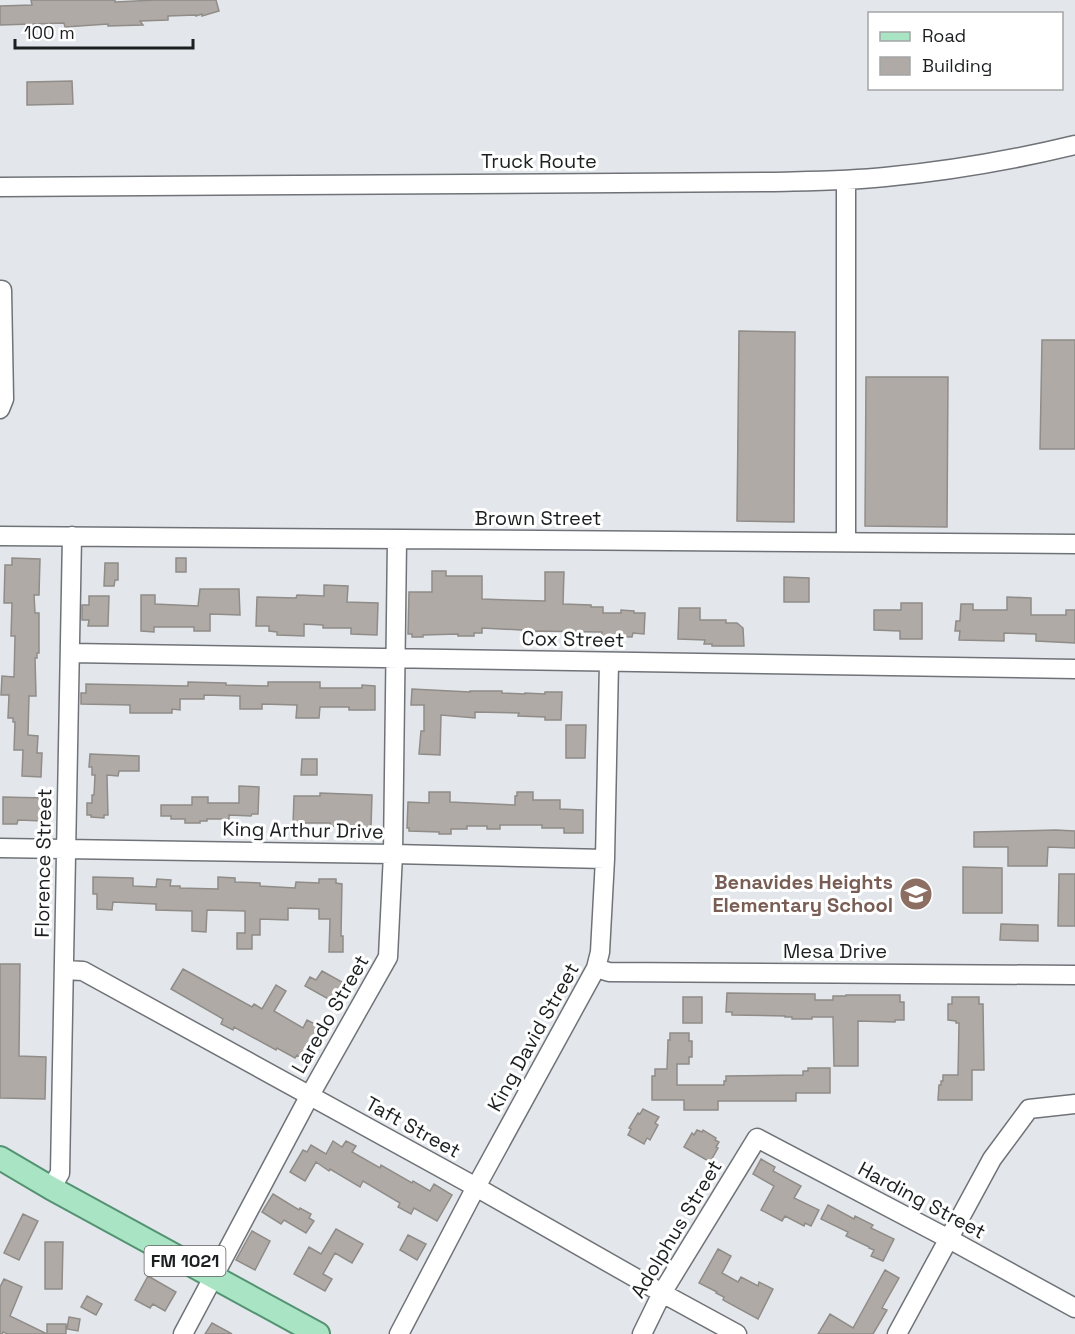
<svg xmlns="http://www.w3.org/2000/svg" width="1075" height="1334" font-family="'Space Grotesk',sans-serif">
<rect width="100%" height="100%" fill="#e3e7ec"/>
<path fill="#afaaa6" stroke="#908c88" stroke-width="1.5" d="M31 0H115V2L156 0H216L219 11 202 16V14L196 16V15L168 16V20L140 21 143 25 108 26V24L65 27 64 23 0 25V6L32 5Z
M72 81 73 104 27 105V82Z
M739 331 795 332 794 522 737 521Z
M1042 340H1075V449H1040Z
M866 377H948L947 527 865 526Z
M12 558 40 559 39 595H34L35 613H39V653H37V658H35L36 696H29L28 735 38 736 37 753H42L41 777 22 776 23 750H14L15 722H13V718H8L9 695H1L2 676 14 677 15 636H11L12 603H4L5 565H12Z
M176 558H186V572H176Z
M105 563H118V580H115L114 586H104Z
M432 571H446V576H482V599L509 600 545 601V572H564L563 604 591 605V607H603V613H621V610L634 611V613H645L644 634 633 633 632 637 602 636V632L535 631V634L522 633V630L482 628V633H474V636H458V634L423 635V637H412V634H408L409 592H432Z
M784 577 809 578V602H784Z
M324 585 348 586 347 602 378 603 377 635 351 634V628H323V625L304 624V636L277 635V632L269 631V626H256L257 597 296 598 297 595 324 596Z
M200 589H239L240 615 210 614V631H194V627H154V632L141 631V595H155V604L198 606Z
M89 596H109L108 626H88L89 620H82V605H89Z
M1007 597 1031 598V615H1066V610H1075V643L1036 641V634L1004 633V641L959 640 960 631H955L956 621H960L961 604H973V610H1007Z
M901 603H922V639H900V631L874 630V610H901Z
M679 608H700V620H726V623H737L743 628 744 646H712V644H704L705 640 678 639Z
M188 682 226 683V685L268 686V682H320V688H362V685L375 686V710H349V707H320L319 718H296L297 705 262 704V709H240V696L204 695V699H180V710L172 709V713H130V705L81 704V693H86V684L188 686Z
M412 689 470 692V691H502V693L525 694V693L545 694V692H562L561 720H545V717L518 716 519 713 475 712V718L441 715 440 755 419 754 421 731H424V705H411Z
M566 725H586L585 758H566Z
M90 754 139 756V771H119L118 776 107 775 108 815H104V818L91 817V815H87V803H92V795H94L95 775H92V767H89Z
M302 759H317V775H301Z
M239 786 259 787 258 814H252L251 816 229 815V819H207V821H200V823H185V819H171V816H161V805H192V797H208V803H239Z
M429 792H450V802L515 805V796H517V792H533V800H560V809L583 810V833H564V828H542V825H500V829H487V826H467V829H451V834H439V832L409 831V828H407L408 802 429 803Z
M320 793 372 795 371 827 330 826V823H303V825H293L294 796H320Z
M3 797 44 798 43 821 18 820 17 824H3Z
M1056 830 1075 831V848L1048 847 1047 866H1008V847H974V832Z
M963 867 1002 868V913H963Z
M1059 874H1075V926H1058Z
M93 877 133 878V886L156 887 157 879 171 880 170 886H180V888L218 889V877L235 878V882L260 883V886L295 888 296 882 319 883V879H336V883L342 884 341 936H343V952H329L330 919H319V909L288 908V920L260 919V935H252V949H237V933H245V911L207 910 206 932 192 931V911L156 910V904L113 902 112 910 97 909V894H93Z
M1001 924 1038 925V941L1000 940Z
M0 964H20L19 1056 46 1057 45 1099 0 1098Z
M183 969 252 1007 254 1004 262 1009 276 985 286 991 274 1011 303 1028 307 1020 319 1026 301 1058 297 1055 295 1058 277 1048 276 1050 234 1027 233 1030 221 1024 223 1019 171 989Z
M322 971 342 982 332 1001 305 986 310 977 316 980Z
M727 993 815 994V1000H833V996H846V995H900V1002H904V1020H895V1022L858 1021V1066H834L833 1017H812V1019H792V1017H785V1016L732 1015V1012H726Z
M683 997H702V1023H683Z
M952 997H979V1004H983L984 1070H972V1100H938L939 1085H941V1081H943V1075H958L959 1023H956V1021L948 1020V1004H952Z
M670 1033H689V1041H692V1057H689V1064H677V1085H724V1081H726V1076L803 1075V1071H808V1068H830V1093H796V1101H718V1110H684V1100H652V1076H655V1069H667L668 1040H670Z
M643 1109 659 1117 655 1123 658 1125 650 1140 647 1138 644 1144 628 1135 631 1129 629 1128 638 1113 640 1114Z
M697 1130 702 1132 703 1130 716 1138 715 1140 719 1142 716 1147 718 1148 710 1162 684 1147 692 1133 694 1135Z
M333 1141 342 1147 346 1141 356 1146 352 1152 380 1168 381 1165 412 1183 413 1181 430 1191 434 1184 452 1195 437 1221 414 1208 411 1214 398 1207 400 1203 363 1181 360 1187 330 1169 329 1171 316 1162 305 1181 290 1172 303 1150 307 1152 311 1145 326 1154Z
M761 1159 775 1167 773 1171 801 1186 794 1198 819 1210 811 1226 805 1223 804 1226 785 1216 782 1221 761 1210 774 1186 753 1174Z
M273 1194 299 1210 300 1208 311 1214 309 1218 314 1221 306 1233 284 1220 281 1224 262 1212Z
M828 1205 854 1219 855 1216 873 1225 871 1228 894 1239 883 1261 871 1256 874 1250 869 1248V1247L846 1236 848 1232 821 1219Z
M23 1214 38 1221 19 1260 4 1253Z
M336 1229 363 1244 352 1263 335 1253 323 1274 332 1279 325 1291 294 1274 309 1247 321 1254Z
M252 1231 270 1241 255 1270 236 1260Z
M408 1235 426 1244 417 1260 400 1250Z
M45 1242H63L62 1289H45Z
M718 1249 731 1256 722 1273 738 1282 741 1277 758 1286 759 1282 773 1289 758 1319 723 1300 724 1297 716 1293 717 1292 699 1283Z
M885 1270 899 1278 882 1308 887 1310 873 1334H818L830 1314 853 1328Z
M148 1276 176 1292 165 1311 153 1304 150 1308 135 1300Z
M4 1279 22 1287 10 1316 47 1334V1324H66V1334H8L3 1332 2 1334H0V1287Z
M87 1296 102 1304 96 1315 81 1307Z
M69 1317 80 1319 78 1331 67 1329Z
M212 1323 232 1334H205Z"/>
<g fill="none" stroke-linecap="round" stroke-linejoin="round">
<g stroke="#6f7377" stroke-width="21">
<path id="minor" d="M0 187 770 182C809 181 847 181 885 177 949 171 1013 160 1075 145
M0 290H2L4 399 0 409
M0 536 1075 544
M846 542V180
M71 653 1075 669
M0 848 393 854 605 859
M596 968 609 972 1075 975
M64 970 83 971 476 1187 662 1293 737 1334
M51 1188 60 1173 72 536
M183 1334 310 1095 388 957 393 854 397 540
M399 1334 476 1187 596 968 600 952 605 859 609 662
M642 1334 662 1293 757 1138 949 1239 1075 1308
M897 1334 992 1159 1029 1109 1075 1104"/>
</g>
<g stroke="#539372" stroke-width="26">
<path id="major" d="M0 1158 51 1188 318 1334"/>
</g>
<use href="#minor" stroke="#fff" stroke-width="18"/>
<use href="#major" stroke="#a9e4c5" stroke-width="22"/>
</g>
<defs>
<g id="school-disc" transform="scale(1.725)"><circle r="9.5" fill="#8d6e63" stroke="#fff"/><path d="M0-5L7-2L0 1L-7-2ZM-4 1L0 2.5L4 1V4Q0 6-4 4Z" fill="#fff"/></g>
</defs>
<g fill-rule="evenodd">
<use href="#school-disc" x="916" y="894"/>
</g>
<g text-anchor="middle" stroke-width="6" stroke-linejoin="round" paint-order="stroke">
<rect fill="#fff" stroke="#606262" stroke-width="1.5" x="144.5" y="1246" width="81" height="30" rx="4.5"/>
<g font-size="18" font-weight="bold" fill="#1c1e1f">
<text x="185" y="1267">FM 1021</text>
</g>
<g font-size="20" fill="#1c1e1f" stroke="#fff">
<text x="539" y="168">Truck Route</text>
<text x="538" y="525">Brown Street</text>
<text transform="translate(573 639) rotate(1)" y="7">Cox Street</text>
<text transform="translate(303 830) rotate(1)" y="7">King Arthur Drive</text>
<text transform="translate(43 863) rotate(-89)" y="7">Florence Street</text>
<text x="835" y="958">Mesa Drive</text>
<text transform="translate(330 1014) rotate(-60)" y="7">Laredo Street</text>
<text transform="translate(533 1037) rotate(-61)" y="7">King David Street</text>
<text transform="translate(413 1127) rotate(29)" y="7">Taft Street</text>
<text transform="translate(922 1200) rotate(28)" y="7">Harding Street</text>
<text transform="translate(676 1229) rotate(-59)" y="7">Adolphus Street</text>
</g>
<g font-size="20" font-weight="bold" fill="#785e54" stroke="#fff" text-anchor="end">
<text x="893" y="889">Benavides Heights<tspan x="893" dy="23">Elementary School</tspan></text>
</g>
</g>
<rect x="868" y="12" width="195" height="78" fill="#ffffff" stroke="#a4a5a5" stroke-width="1.5"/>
<rect x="880" y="32" width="30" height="9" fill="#a9e4c5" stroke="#a4a5a5" stroke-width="1.5"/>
<text x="922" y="42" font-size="18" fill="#1c1e1f">Road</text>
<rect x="880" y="57" width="30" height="18" fill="#afaaa6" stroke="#a4a5a5" stroke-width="1.5"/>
<text x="922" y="72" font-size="18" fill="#1c1e1f">Building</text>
<path d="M15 39v9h178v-9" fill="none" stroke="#1c1e1f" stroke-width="3"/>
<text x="24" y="39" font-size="18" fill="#1c1e1f" stroke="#ffffff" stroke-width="4.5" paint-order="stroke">100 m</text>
</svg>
